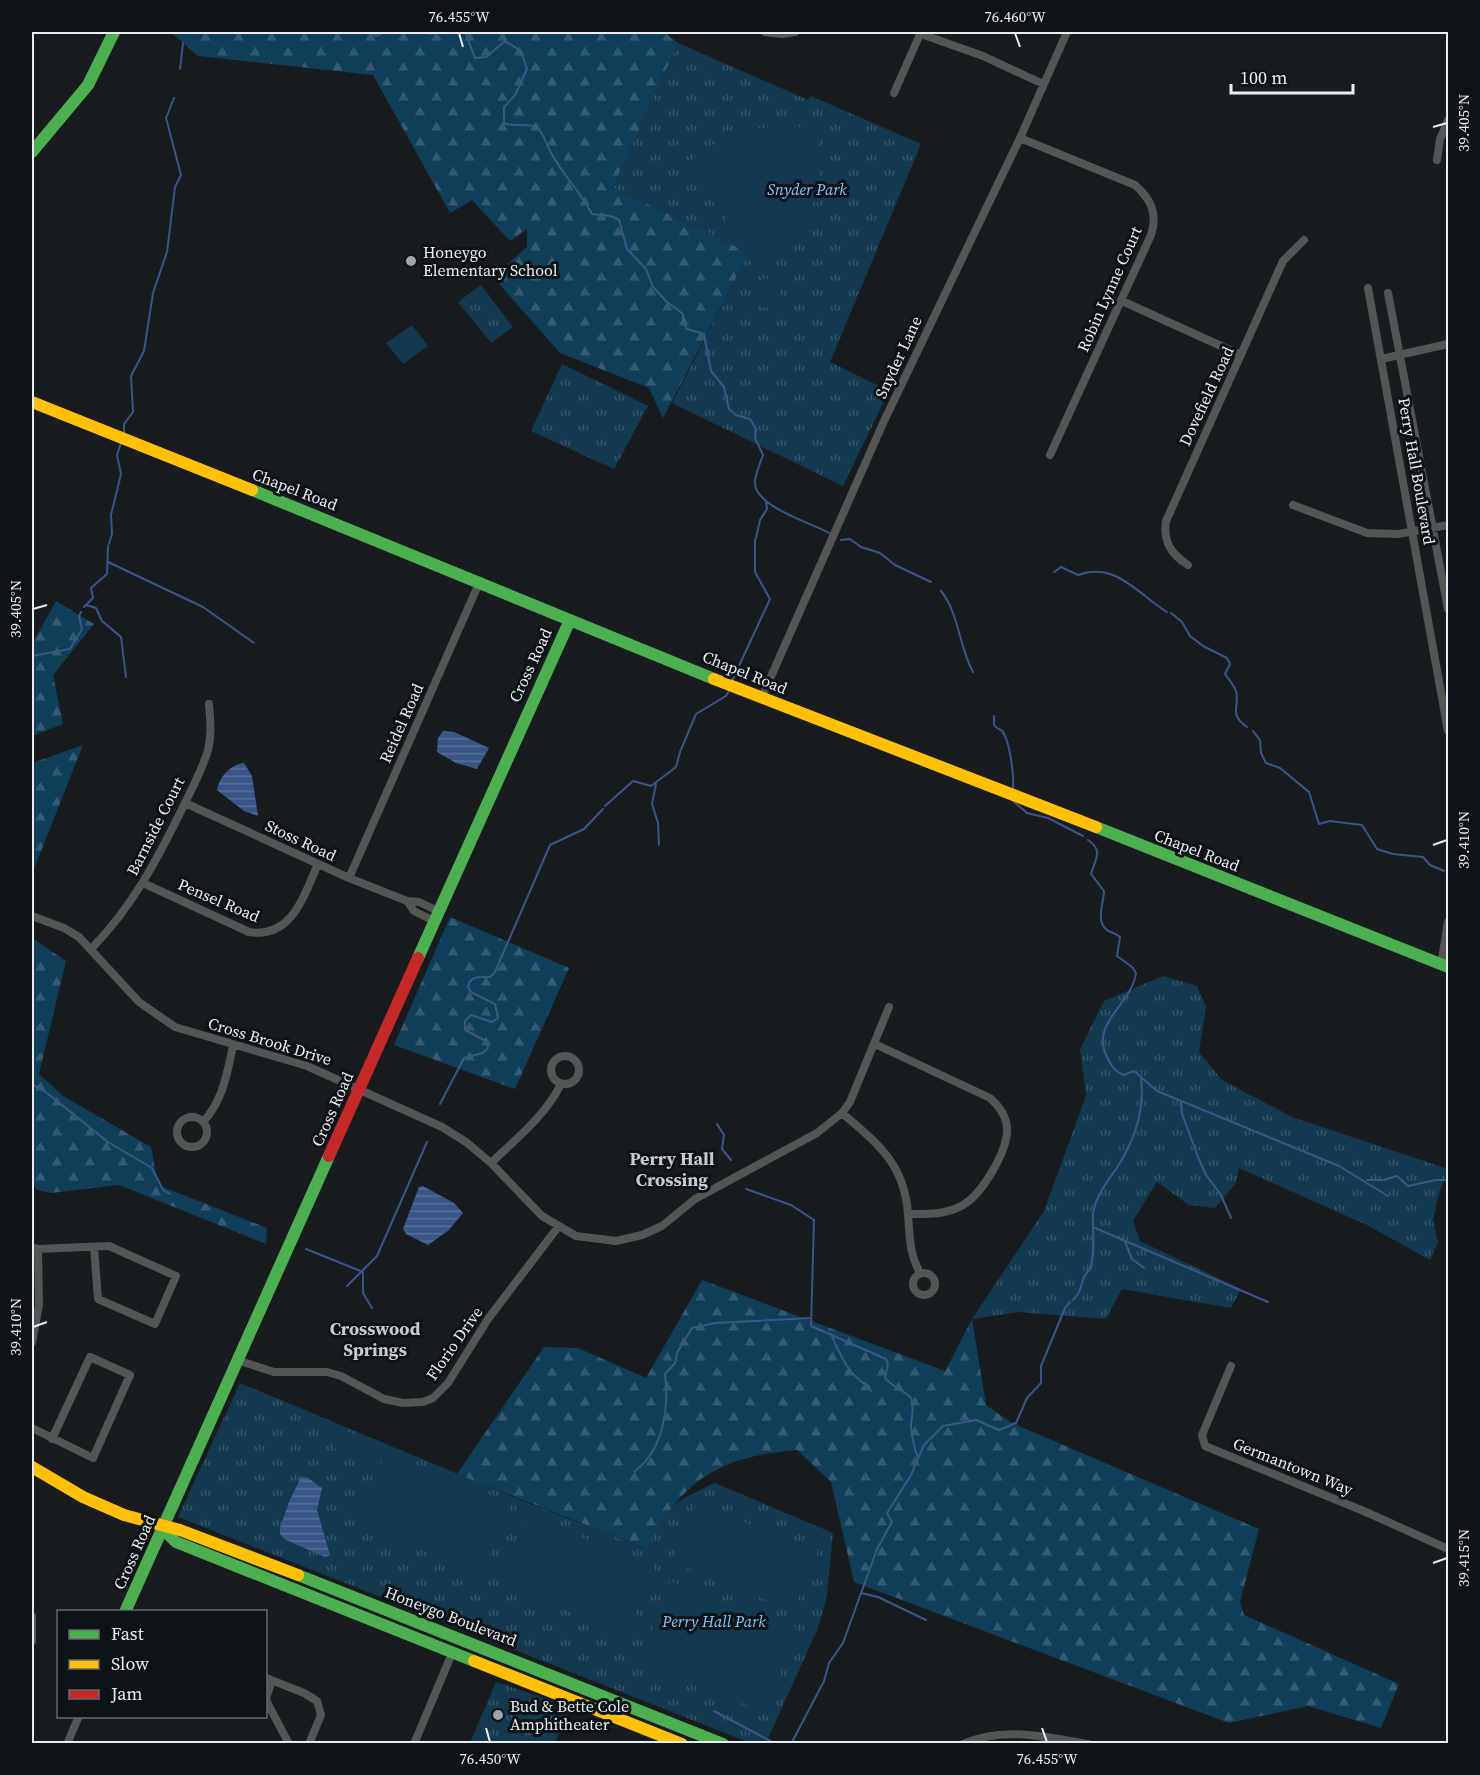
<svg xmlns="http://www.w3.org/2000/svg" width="1480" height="1775" font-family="'Source Serif 4',serif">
<defs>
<pattern id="grass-tufts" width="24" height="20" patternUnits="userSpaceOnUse" patternTransform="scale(1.5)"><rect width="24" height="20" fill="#13394f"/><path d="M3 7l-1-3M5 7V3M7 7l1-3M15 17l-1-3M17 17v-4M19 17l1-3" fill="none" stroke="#355669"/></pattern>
<pattern id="forest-firs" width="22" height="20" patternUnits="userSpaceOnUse" patternTransform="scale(1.5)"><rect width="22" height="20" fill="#0f3e59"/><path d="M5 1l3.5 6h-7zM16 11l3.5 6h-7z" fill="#325a71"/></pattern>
<pattern id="water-rules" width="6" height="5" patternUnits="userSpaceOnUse" patternTransform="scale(1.5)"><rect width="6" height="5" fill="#3a5688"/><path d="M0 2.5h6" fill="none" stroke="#566f99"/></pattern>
</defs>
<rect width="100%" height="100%" fill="#191c1f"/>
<path fill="url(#grass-tufts)" d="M678 43 808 100 811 96 921 144 830 362 889 391 843 486 672 403 749 253 613 187Z
M481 285 513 327 491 343 458 302Z
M562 364 648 406 614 469 531 431Z
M1163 976 1197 986 1206 1007 1199 1052 1222 1080 1292 1117 1448 1169 1438 1197 1433 1221 1438 1242 1430 1260 1367 1225 1239 1168 1236 1183 1215 1208 1189 1205 1157 1182 1133 1221 1140 1241 1241 1289 1231 1308 1122 1289 1106 1319 1019 1312 972 1319 1044 1211 1086 1096 1080 1049 1104 1001Z
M240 1383 518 1499 647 1549C668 1505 671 1503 715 1483L833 1533 827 1596 818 1628 766 1743 753 1744 178 1517Z
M496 1682 570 1707 555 1743H470Z"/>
<path fill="url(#forest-firs)" d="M171 32H664L678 43 613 187 749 253 663 418 649 388 560 353 493 277 527 247V229L510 241 472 200 450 213 373 75 198 56Z
M56 601 94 624 53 675 63 724 32 736V644Z
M83 745 32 874V763Z
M450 917 569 968 515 1089 394 1045Z
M32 938 66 961 39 1074 63 1096 151 1147 158 1185 267 1228 266 1244 119 1185 51 1193 37 1190 32 1183Z
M702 1280 945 1371 972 1319 986 1405 1012 1423 1259 1529 1240 1602 1244 1615 1399 1684 1381 1728 1308 1706 1229 1723 854 1582 831 1482 797 1450C721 1456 680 1480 647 1549L457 1474 544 1347 578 1348 646 1378Z"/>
<path fill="#13394f" d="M748 119 755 128 818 126 819 202 809 203 823 222 761 267 686 164Z
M780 278V308H762V279Z
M412 325 428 346 403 364 386 343Z
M342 1429 382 1447 374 1466 334 1448Z
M386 1452 512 1504 482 1575 356 1523Z
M697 1503 818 1551 793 1611 672 1562Z
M528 1515 655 1567 626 1635 500 1583Z
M670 1581 797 1628 766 1712 639 1665Z"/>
<path fill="url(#water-rules)" d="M443 731 454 732 489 748 477 769 456 763 437 752 438 738Z
M244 763 252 776 258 816 244 811 217 790C219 777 231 764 244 763Z
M423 1186 454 1203 463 1213 449 1230 428 1245 406 1234 403 1229 419 1187Z
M301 1477 308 1478 322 1488 317 1510 330 1555 325 1557 286 1540 280 1534V1528L289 1502Z"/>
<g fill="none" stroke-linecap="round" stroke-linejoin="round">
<path stroke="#3a5688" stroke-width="2" d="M371 32 376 36 384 32
M418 32 433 34 443 32
M465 32 475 58 486 57 505 41 521 51 527 69 515 95 504 107V123C515 128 524 122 536 127 544 132 546 144 550 151 562 174 580 191 592 214L611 216 619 220 627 249 646 269 653 287 666 301 683 314V323L687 329 704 334 711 371 724 387 729 409 736 415 750 419 756 429 755 438 763 455C760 464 756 472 755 481 752 506 812 523 829 533
M180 69 183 43
M124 433V424L133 412 131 376 144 351 153 293 167 252 175 187 181 175 166 118 174 98
M756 538 760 520 767 509 766 502
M841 540 850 539 861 547 880 553 895 565 931 582
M109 544 112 534 111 515 121 474 117 455 121 443
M108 562 203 607 254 643
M1054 572 1061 567 1078 575C1115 561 1138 594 1167 612
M941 591C959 613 959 647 973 672
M86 605 96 608 102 621 121 637 126 677
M84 607 93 598 91 588 107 574 108 546
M1171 613 1182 622 1190 636 1203 646 1227 658 1230 664 1225 674C1229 680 1234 685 1236 691 1240 708 1228 713 1247 727
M32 656 70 649 82 629 79 616 81 612
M732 681 770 599 755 572V539
M994 716V725C996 728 999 729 1002 731 1010 740 1014 777 1013 788
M1253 731 1260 740 1261 753 1266 763 1280 768 1309 792 1319 824 1330 821 1362 825 1377 849 1393 854 1423 857 1430 865 1444 871
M656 784 652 804 658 823 659 845
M1012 800 1027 813 1048 818 1083 836
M605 806 633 781 651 786 676 767 680 752 696 714 726 696 730 689
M1088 840C1104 851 1095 859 1091 874L1104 891C1104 903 1095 921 1107 930 1111 933 1116 933 1120 937L1117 956 1132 967 1136 973C1132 1005 1088 1023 1108 1059 1112 1067 1115 1072 1124 1075L1134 1071 1157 1091 1339 1166 1388 1196
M32 1084 47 1093 108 1142 152 1168 163 1190 170 1194
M1181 1102 1182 1114 1198 1157 1206 1175 1221 1195 1231 1218
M440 1104 464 1058 483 1053 488 1048 486 1041 465 1030V1021L471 1015 492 1022 498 1018 495 1004 471 992 468 987C470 975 480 977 490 977L495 972 550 845 584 829 603 809
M717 1124 724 1135 722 1149 731 1160
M1367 1180H1384L1397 1176 1408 1186 1436 1180H1448
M746 1189 791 1205 814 1220 811 1326 886 1359 888 1364 885 1378C892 1387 907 1392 911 1398 915 1407 911 1418 911 1425 912 1436 914 1448 918 1458
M1095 1228 1268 1302
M1125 1242 1132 1259 1144 1268
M306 1249 363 1272
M363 1272V1293L372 1308
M347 1286 377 1256 427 1142
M1073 1300C1080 1293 1080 1289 1083 1280 1084 1274 1088 1273 1090 1268 1096 1255 1092 1228 1093 1214 1095 1197 1107 1182 1116 1169 1134 1142 1145 1111 1141 1078
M831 1334C839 1353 849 1377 869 1386L871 1391
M635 1471C664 1449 669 1407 665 1374L675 1363 677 1353 692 1328 715 1323 811 1318
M861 1593 878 1597 926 1620
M714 1711 776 1744
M791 1744 824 1681 829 1663 843 1643 877 1549 892 1522 887 1513 911 1475 924 1445 943 1426 976 1420 999 1430 1016 1423 1027 1398 1041 1383V1366L1065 1308 1070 1302"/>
<path stroke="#545555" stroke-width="8" d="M765 32 782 34 795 32
M921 34 983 56 1043 84
M894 93 921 32
M1020 138 1135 185C1151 199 1158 214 1151 235L1050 455
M1437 160 1440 139 1448 120
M1368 288 1448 731
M1388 293 1448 609
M1122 301 1241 355
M1381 359 1448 344
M1293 505 1367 533 1398 534 1448 525
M1188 565C1171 554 1163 542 1166 521L1283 261 1304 240
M762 697 884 421 1020 138 1067 32
M185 803 349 878 407 901 419 902 438 911
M349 878 480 581
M143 883 249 932C292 939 304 895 318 864
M407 901 414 911 434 921
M32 916 64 928 79 937 139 1002 175 1027 307 1066 442 1127 466 1142 491 1163 542 1216 576 1236 616 1241 642 1235 662 1226 695 1199 817 1133 842 1113 850 1102 889 1007
M92 948C132 907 157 860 182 809 191 790 202 771 208 750 212 735 210 720 209 704
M1441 965 1448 922
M875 1044 990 1098C999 1106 1007 1117 1007 1130 1007 1152 982 1194 963 1205 946 1215 927 1214 908 1214
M551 1070a14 14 0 1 1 28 0a14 14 0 1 1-28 0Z
M842 1113C878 1144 905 1164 908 1215 910 1237 909 1253 920 1273
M177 1132a15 15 0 1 1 30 0a15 15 0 1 1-30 0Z
M203 1122C223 1100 227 1074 233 1046
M491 1163C517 1138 545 1116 561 1084
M32 1247 38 1249 109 1246 176 1276 155 1324 98 1299 94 1247
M913 1284a11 11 0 1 1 22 0a11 11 0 1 1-22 0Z
M32 1342 39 1305 38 1249
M237 1360 274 1372H327L341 1376 384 1399 403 1403 423 1402 433 1398 448 1383 488 1319 558 1227
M1231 1366 1202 1435 1205 1446 1366 1512 1448 1549
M32 1428 93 1458 130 1375 90 1357 52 1439
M32 1616V1641
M266 1678 304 1693 317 1701 321 1715 309 1744
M272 1681 266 1698 268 1704 289 1744
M67 1744 79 1716
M414 1744 453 1651
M963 1744C1004 1726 1046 1737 1088 1744"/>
<path stroke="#4caf50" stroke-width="12" d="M32 152 88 85 114 32
M252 490 714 679
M1096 827 1448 967
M418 958 570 620
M163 1529 176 1542 474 1661
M298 1575 723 1744
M125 1612 329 1156"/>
<path stroke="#ffc107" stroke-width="12" d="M32 402 252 490
M714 679 1096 827
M32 1467 83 1497 124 1515 180 1530 298 1575
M474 1661 682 1744"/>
<path stroke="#c62828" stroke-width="12" d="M329 1156 418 958"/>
</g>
<path fill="none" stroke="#e9edf0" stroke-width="2" d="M459 33 463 47M1015 33 1020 47M1433 127 1447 123M33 609 47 605M1433 845 1447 840M33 1327 47 1322M1433 1563 1447 1558M486 1728 490 1742M1042 1728 1047 1742"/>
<g fill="#a0a4a7" stroke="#0e1317" stroke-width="2">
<circle cx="411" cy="261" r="6"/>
<circle cx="498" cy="1715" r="6"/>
</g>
<g text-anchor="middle" stroke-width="6" stroke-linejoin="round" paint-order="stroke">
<g font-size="16" font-style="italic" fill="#82c8f9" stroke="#0e1317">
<text x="807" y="195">Snyder Park</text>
<text x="714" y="1627">Perry Hall Park</text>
</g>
<g font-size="16" fill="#e9edf0" stroke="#0e1317" text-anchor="start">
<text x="423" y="258">Honeygo<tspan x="423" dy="18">Elementary School</tspan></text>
<text x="510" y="1712">Bud &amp; Bette Cole<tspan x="510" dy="18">Amphitheater</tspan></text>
</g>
<g font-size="16" fill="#e9edf0" stroke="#0e1317">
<text transform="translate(1109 289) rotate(-66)" y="6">Robin Lynne Court</text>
<text transform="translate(898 357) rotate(-65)" y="6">Snyder Lane</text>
<text transform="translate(1206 396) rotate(-65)" y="6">Dovefield Road</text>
<text transform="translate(1417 471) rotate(80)" y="6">Perry Hall Boulevard</text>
<text transform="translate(295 489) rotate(21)" y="6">Chapel Road</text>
<text transform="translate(530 665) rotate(-65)" y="6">Cross Road</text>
<text transform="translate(745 672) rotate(22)" y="6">Chapel Road</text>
<text transform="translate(401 723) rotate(-66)" y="6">Reidel Road</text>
<text transform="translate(155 826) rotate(-63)" y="6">Barnside Court</text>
<text transform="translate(301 840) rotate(25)" y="6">Stoss Road</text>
<text transform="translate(1197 850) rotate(21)" y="6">Chapel Road</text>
<text transform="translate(219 900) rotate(23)" y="6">Pensel Road</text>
<text transform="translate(270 1041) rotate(17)" y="6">Cross Brook Drive</text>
<text transform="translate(332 1109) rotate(-66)" y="6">Cross Road</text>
<text transform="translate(454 1343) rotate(-55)" y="6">Florio Drive</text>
<text transform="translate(1293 1466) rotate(22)" y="6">Germantown Way</text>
<text transform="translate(134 1552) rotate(-66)" y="6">Cross Road</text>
<text transform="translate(451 1616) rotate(21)" y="6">Honeygo Boulevard</text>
</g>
<g font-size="18" font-weight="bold" fill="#c4ccd1" stroke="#0e1317">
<text x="672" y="1165">Perry Hall<tspan x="672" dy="21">Crossing</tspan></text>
<text x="375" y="1335">Crosswood<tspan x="375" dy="21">Springs</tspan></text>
</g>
</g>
<rect width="1480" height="1775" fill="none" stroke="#0e1317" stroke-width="66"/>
<rect x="57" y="1610" width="210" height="108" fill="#0e1317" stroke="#666a6e" stroke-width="1.5"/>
<rect x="69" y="1630" width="30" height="9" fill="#4caf50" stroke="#666a6e" stroke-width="1.5"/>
<text x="111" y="1640" font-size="18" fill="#e9edf0">Fast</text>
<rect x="69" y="1660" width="30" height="9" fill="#ffc107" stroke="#666a6e" stroke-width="1.5"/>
<text x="111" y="1670" font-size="18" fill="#e9edf0">Slow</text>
<rect x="69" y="1690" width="30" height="9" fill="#c62828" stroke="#666a6e" stroke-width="1.5"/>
<text x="111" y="1700" font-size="18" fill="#e9edf0">Jam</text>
<path d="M1231 84v9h122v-9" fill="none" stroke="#e9edf0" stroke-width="3"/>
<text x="1240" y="84" font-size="18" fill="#e9edf0" stroke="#0e1317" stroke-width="4.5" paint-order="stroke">100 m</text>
<rect x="33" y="33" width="1414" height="1709" fill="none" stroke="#e9edf0" stroke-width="2"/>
<g font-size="15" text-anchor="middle" fill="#e9edf0">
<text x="459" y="22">76.455°W</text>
<text x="1015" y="22">76.460°W</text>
<text transform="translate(1464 123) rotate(-90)" y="5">39.405°N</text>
<text transform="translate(16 609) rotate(-90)" y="5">39.405°N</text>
<text transform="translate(1464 840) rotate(-90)" y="5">39.410°N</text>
<text transform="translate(16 1327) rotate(-90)" y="5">39.410°N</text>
<text transform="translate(1464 1558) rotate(-90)" y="5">39.415°N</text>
<text x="490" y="1764">76.450°W</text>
<text x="1047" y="1764">76.455°W</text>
</g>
</svg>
